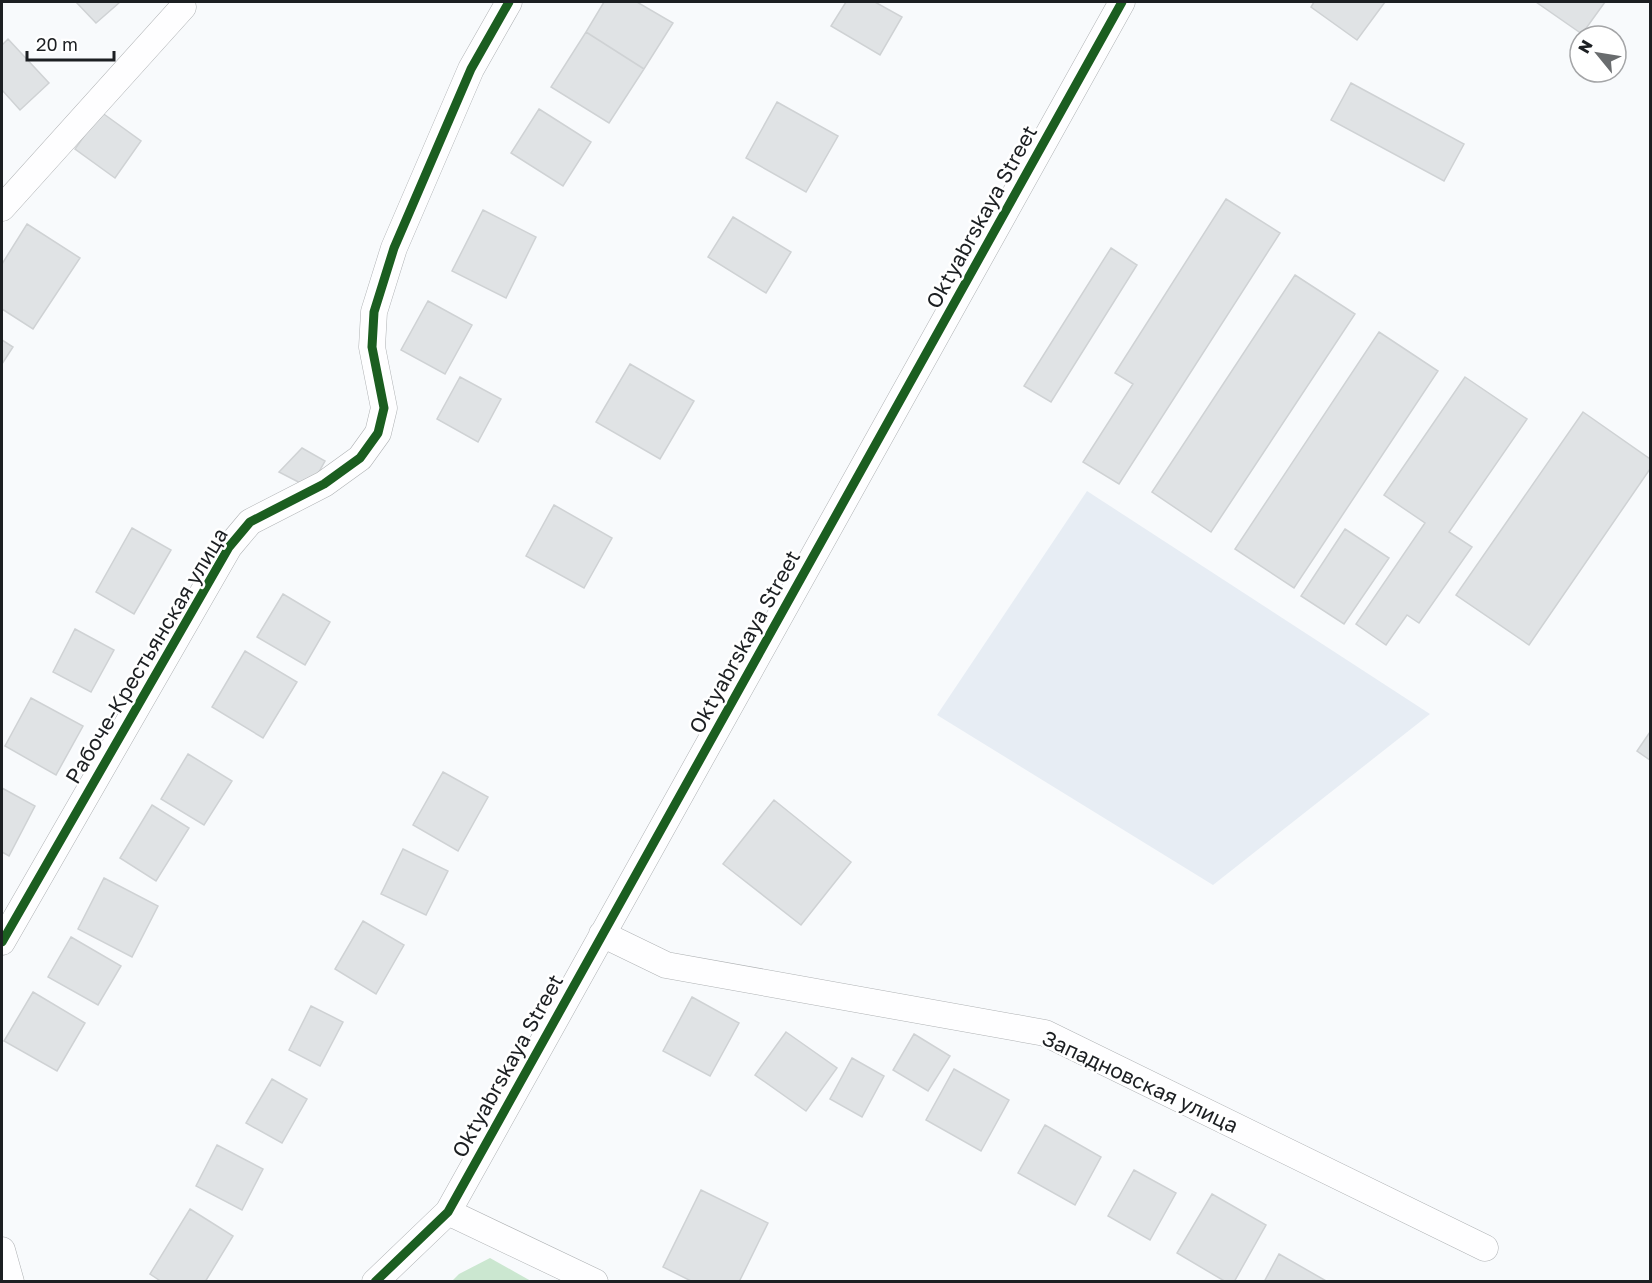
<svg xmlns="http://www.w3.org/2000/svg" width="1652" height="1283" font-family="'Golos Text',sans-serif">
<rect width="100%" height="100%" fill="#f8fafc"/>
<path fill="#e7edf4" d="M1087 491 1430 714 1213 885 937 715Z"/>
<path fill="#cbe7d0" d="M490 1258 531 1281H452L459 1274Z"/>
<path fill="#e0e3e5" stroke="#cfd2d4" stroke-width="1.5" d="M76 2H120L96 23Z
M604 2H637L673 23 644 69 586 32Z
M846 2H875L902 17 880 55 831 26Z
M1314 2H1385L1357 40 1311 7Z
M1536 2H1605L1582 34Z
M586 32 644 69 609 123 551 87Z
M8 39 49 83 20 110 2 90V45Z
M1351 83 1464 144 1444 181 1331 120Z
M777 102 838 136 806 192 746 158Z
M539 109 591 142 563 186 511 153Z
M101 112 141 141 115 178 75 149Z
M1226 199 1280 233 1119 484 1083 462 1133 384 1115 373Z
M483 210 536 237 506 298 452 271Z
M733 217 791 252 766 293 708 257Z
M27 224 80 258 33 329 2 309V264Z
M1111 248 1137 265 1051 402 1024 386Z
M1295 275 1355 314 1211 532 1152 492Z
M428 301 472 325 445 374 401 350Z
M1379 332 1438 371 1294 588 1235 549Z
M2 340 13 347 2 364Z
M630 364 694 401 660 459 596 422Z
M460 377 501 399 478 442 437 419Z
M1465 377 1527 419 1449 532 1472 547 1419 623 1407 615 1386 645 1356 624 1425 523 1384 495Z
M1583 412 1650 459V469L1529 645 1456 595Z
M302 448 325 461 310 488 279 472Z
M554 505 612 538 584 588 526 556Z
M132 528 171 550 134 614 96 592Z
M1345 529 1389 558 1344 624 1301 596Z
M283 594 330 622 305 665 257 637Z
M75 629 114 650 91 692 53 672Z
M245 651 297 682 263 738 212 707Z
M31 698 83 726 56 775 5 746Z
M1650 732V760L1637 751Z
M188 754 232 781 204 825 161 799Z
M443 772 488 797 458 851 413 825Z
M2 788 35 806 9 856 2 852Z
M774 800 851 862 801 925 723 864Z
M152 805 189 828 156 881 120 858Z
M403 849 448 871 426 915 381 894Z
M104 878 158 906 132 957 78 929Z
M363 921 404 945 376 994 335 969Z
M71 937 121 966 98 1005 48 977Z
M33 992 85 1023 57 1071 4 1041Z
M692 997 739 1023 710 1076 663 1051Z
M311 1006 343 1022 320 1066 289 1050Z
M786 1032 837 1068 806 1111 755 1075Z
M914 1034 950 1056 928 1091 893 1070Z
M852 1058 884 1076 862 1117 830 1099Z
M954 1069 1009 1100 981 1151 926 1120Z
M272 1079 307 1099 282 1143 246 1123Z
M1045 1125 1101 1157 1075 1205 1018 1173Z
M217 1145 263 1169 242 1210 196 1186Z
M1134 1170 1176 1193 1150 1240 1108 1216Z
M701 1190 768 1223 739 1282H693L663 1267Z
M1212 1194 1266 1225 1234 1282H1226L1177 1253Z
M190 1209 233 1236 205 1282H162L150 1274Z
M1279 1254 1328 1282H1264Z"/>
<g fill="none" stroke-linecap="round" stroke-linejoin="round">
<g stroke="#afb2b4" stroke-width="27">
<path id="street" d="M2 208 183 7
M602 934 666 965 1045 1033 1485 1248
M2 942 229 547 250 522 324 484 360 458 378 433 384 408 372 347 374 312 394 248 471 69 509 2
M448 1212 595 1282
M2 1250 11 1282
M375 1282 448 1212 1122 2"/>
</g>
<use href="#street" stroke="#fefeff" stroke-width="26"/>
<g stroke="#fff" stroke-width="13">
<path id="cycleway" d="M2 942 229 547 250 522 324 484 360 458 378 433 384 408 372 347 374 312 394 248 471 69 509 2
M375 1282 448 1212 1122 2"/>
</g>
<use href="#cycleway" stroke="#1b5e20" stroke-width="9"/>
</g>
<g text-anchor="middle" stroke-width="5" stroke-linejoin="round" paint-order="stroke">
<g font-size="21" fill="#1c1f22" stroke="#fff">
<text transform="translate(982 217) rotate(-61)" y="7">Oktyabrskaya Street</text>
<text transform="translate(745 642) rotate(-61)" y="7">Oktyabrskaya Street</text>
<text transform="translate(147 656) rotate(-59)" y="7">Рабоче-Крестьянская улица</text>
<text transform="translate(508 1066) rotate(-61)" y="7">Oktyabrskaya Street</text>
<text transform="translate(1140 1082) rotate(25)" y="7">Западновская улица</text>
</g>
</g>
<rect width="1652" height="1283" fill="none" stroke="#1c1f22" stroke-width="6"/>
<g transform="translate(1598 54) rotate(300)"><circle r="28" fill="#ffffff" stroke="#a4a5a7" stroke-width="1.5"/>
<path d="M0-4.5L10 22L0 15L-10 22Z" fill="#696c6e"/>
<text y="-9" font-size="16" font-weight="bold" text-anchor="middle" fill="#1c1f22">N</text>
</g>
<path d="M27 51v9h87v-9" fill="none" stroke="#1c1f22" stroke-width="3"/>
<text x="36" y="51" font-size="18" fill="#1c1f22" stroke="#ffffff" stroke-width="4.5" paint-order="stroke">20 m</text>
</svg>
